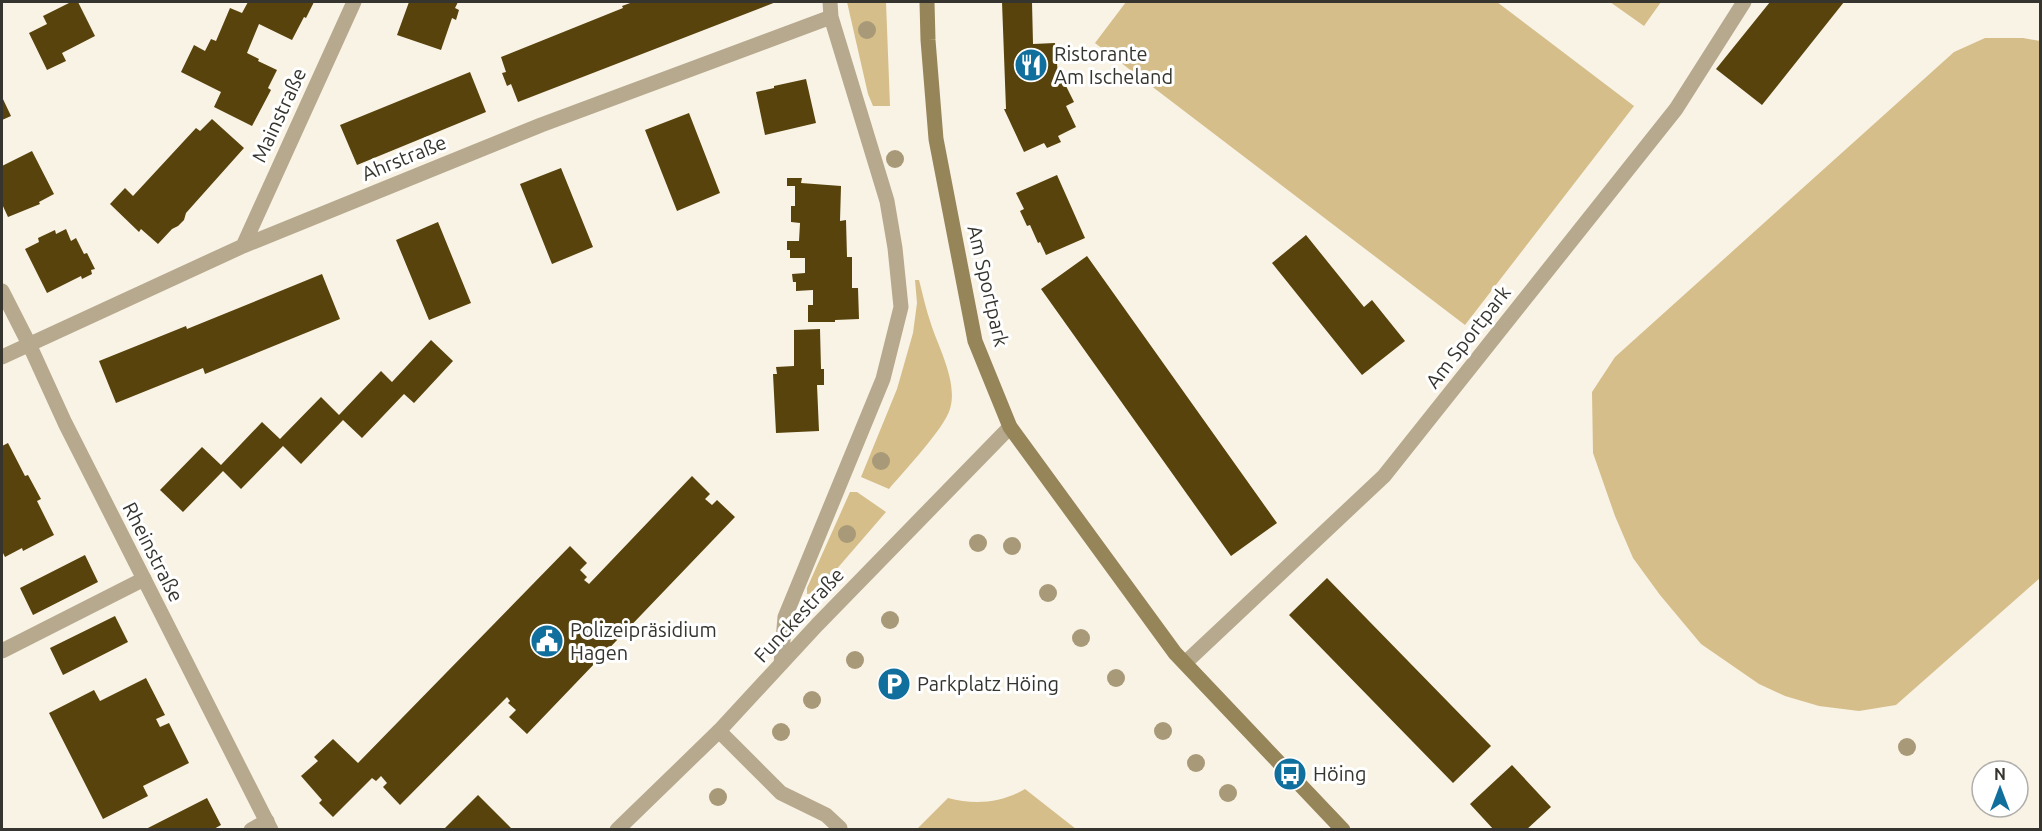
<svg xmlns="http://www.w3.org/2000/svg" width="2042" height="831" font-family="Ubuntu,sans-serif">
<rect width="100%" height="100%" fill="#f9f3e6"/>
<path fill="#d5be8a" d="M847 2H886L890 106H873L868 94Z
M1126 2H1497L1634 106 1465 325 1095 43Z
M1610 2H1661L1644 26Z
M1985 38H2023L2040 41V578L1896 705 1859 711 1819 706 1785 696 1759 684 1701 644 1660 595 1633 558 1615 516 1593 453 1592 392 1615 357 1954 52Z
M915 280H919C923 295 926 310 931 324 939 349 958 382 950 409 944 429 904 471 889 489L861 477 897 389 913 333 917 303Z
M850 492H857L886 512 816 593 807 594V588Z
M1025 789 1076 829H917L948 798C975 805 1001 803 1025 789Z"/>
<path fill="#57430b" d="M71 2H78L95 36 62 53 66 61 47 70 29 33 47 24 43 16Z
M248 2H314L306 18 304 17 292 40 259 24 247 53 259 59 258 61 277 70 268 88 271 90 252 126 214 107 221 92 181 72 194 45 205 51 211 39 216 41 230 8 242 13Z
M409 2H458L455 8 459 10 456 20 452 18 441 50 397 35Z
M633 2H776L518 102 511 84 507 86 502 73 506 72 501 57 623 8 622 6Z
M1002 2H1032L1033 44 1055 43 1059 84 1064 82 1074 102 1066 106 1076 127 1058 136 1061 142 1047 148 1044 143 1024 152 1004 109H1006Z
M1770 2H1844L1762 105 1716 69Z
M470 72 486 112 357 165 340 125Z
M806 79 816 123 765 135 756 92 774 88V86Z
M2 97 11 116 2 120Z
M689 113 720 193 677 211 645 130Z
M212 119 244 148 186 213 184 220 178 226 172 229 158 244 141 229 139 232 110 204 125 188 133 196 196 128 200 131Z
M32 151 54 194 39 202 40 204 8 217 2 204V166Z
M561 168 593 247 552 264 520 184Z
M1057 175 1085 238 1046 255 1040 242 1038 243 1030 225 1027 226 1020 211 1024 209 1016 193Z
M787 178H802L801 183 841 186 840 221 846 220 847 257H852V288H858L859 319 835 320V322H808V305H813V290L796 291V282H793L792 274 805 273V258H790V250H787V241H799L800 223 791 222V206H795V186H787Z
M438 222 471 303 429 320 396 240Z
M66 229 71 241 76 238 84 254 87 253 95 269 91 270 92 274 82 279 81 276 47 293 25 249 39 242 38 238 55 230 56 234Z
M1306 235 1364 307 1372 300 1405 341 1362 375 1272 263Z
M1087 256 1277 523 1231 556 1041 289Z
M322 274 340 319 205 374 203 368 116 403 99 361 186 326 187 329Z
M820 329 821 369H824V385H817L819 431 776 433 773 374H777L776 367 794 366V330Z
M431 340 453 361 414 403 404 394 362 438 343 420 301 464 283 446 241 489 223 471 183 512 160 490 202 447 221 465 262 422 280 439 321 397 339 415 381 371 392 382Z
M8 443 25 476 28 475 41 499 37 501 54 535 23 551 22 548 5 557 2 551V446Z
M692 476 710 494 705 499 712 505 717 500 735 517 527 734 509 717 516 710 508 703 510 701 507 697 400 805 383 787 387 783 381 776 376 781 372 778 333 817 319 803 322 800 301 776 318 761 314 757 333 739 358 763 570 546 587 563 580 570 587 577 584 580 589 584Z
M85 555 98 582 33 615 20 588Z
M1327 578 1491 746 1453 783 1289 615Z
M115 616 128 642 63 675 50 648Z
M146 678 165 715 156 719 160 727 169 723 189 763 143 786 148 796 103 819 49 713 94 690 100 701Z
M1512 765 1551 807 1526 830H1494L1470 804Z
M478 795 513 830H443Z
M207 798 221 825 212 830H144Z"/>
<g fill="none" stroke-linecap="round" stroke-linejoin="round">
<path stroke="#b6a98d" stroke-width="15" d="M2 651 144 579
M1185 663 1384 476 1676 109 1744 2
M719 731 781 793 826 815 840 828
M251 830 267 821"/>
<path stroke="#b6a98d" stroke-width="15" d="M243 246 354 2
M2 291 29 344 65 423 271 830
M2 357 243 246 541 125 831 17
M781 664 785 617 883 379 901 307 895 248 887 201 831 17 830 2
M617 830 719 731 817 625 1010 427"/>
<path stroke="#97855a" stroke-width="15" d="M927 2 928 40 936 139 975 341 1010 427 1175 653 1343 830"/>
</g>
<g fill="#a89a78">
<circle cx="867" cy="30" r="9"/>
<circle cx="895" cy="159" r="9"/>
<circle cx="881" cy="461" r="9"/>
<circle cx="847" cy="534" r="9"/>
<circle cx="978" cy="543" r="9"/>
<circle cx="1012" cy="546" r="9"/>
<circle cx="1048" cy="593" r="9"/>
<circle cx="890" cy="620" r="9"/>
<circle cx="1081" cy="638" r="9"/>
<circle cx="855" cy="660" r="9"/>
<circle cx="1116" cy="678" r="9"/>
<circle cx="812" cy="700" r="9"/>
<circle cx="1163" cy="731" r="9"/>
<circle cx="781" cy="732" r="9"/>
<circle cx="1907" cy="747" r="9"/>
<circle cx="1196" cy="763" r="9"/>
<circle cx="1228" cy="793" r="9"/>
<circle cx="718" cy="797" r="9"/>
</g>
<defs>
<g id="restaurant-disc" transform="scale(1.725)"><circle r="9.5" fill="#116f9d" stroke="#fff"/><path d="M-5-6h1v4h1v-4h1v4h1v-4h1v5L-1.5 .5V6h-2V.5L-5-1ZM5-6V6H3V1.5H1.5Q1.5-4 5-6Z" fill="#fff"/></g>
<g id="civic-disc" transform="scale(1.725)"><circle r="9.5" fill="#116f9d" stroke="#fff"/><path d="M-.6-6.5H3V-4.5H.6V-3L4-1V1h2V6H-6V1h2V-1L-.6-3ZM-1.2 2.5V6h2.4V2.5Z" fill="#fff"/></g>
<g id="parking-disc" transform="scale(1.725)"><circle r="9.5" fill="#116f9d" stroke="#fff"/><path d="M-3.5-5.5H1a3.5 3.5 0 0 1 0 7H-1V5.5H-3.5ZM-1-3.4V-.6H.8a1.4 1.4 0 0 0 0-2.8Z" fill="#fff"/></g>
<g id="bus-disc" transform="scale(1.725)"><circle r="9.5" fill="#116f9d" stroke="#fff"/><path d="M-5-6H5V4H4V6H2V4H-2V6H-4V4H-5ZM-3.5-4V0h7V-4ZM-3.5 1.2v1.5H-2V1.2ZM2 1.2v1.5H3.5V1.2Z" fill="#fff"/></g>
</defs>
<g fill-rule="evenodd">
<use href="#restaurant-disc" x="1031" y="65"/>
<use href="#civic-disc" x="547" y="641"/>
<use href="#parking-disc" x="894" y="684"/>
<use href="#bus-disc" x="1290" y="774"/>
</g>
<g text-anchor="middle" stroke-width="6" stroke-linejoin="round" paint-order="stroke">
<g font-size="20" fill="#36342e" stroke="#fff" text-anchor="start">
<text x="1054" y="61">Ristorante<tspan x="1054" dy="23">Am Ischeland</tspan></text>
<text x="570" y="637">Polizeipräsidium<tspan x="570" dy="23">Hagen</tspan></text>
<text x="917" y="691">Parkplatz Höing</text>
<text x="1313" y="781">Höing</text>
</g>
<g font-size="20" fill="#36342e" stroke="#fff">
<text transform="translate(279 115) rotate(-65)" y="7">Mainstraße</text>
<text transform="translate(404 158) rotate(-22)" y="7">Ahrstraße</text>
<text transform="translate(988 286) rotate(77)" y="7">Am Sportpark</text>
<text transform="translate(1468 337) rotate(-52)" y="7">Am Sportpark</text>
<text transform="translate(153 552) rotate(63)" y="7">Rheinstraße</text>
<text transform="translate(799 615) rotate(-47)" y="7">Funckestraße</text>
</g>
</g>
<rect width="2042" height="831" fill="none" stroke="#36342e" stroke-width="6"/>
<g transform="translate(2000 789)"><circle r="28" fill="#ffffff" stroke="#afaeab" stroke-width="1.5"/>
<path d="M0-4.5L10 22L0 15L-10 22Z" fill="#116f9d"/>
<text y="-9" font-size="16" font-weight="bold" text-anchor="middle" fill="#36342e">N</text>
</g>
</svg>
